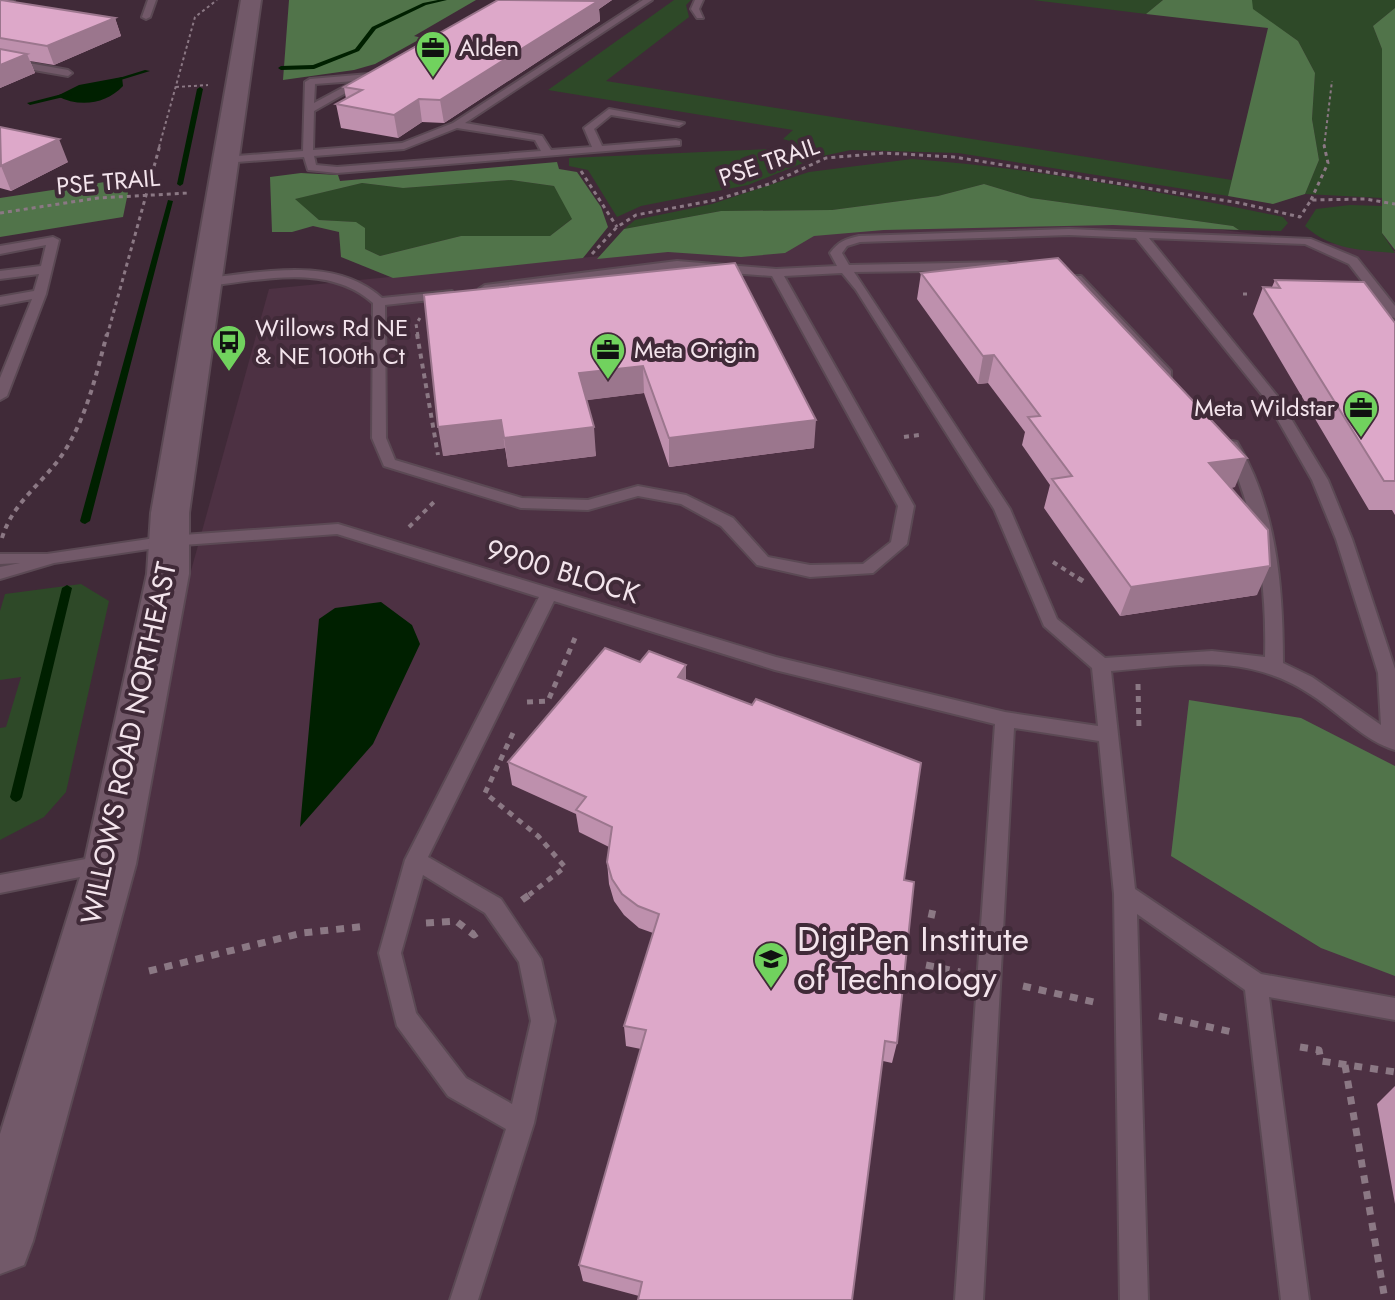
<svg xmlns="http://www.w3.org/2000/svg" width="1395" height="1300" font-family="Jost,sans-serif">
<rect width="100%" height="100%" fill="#402a38"/>
<path fill="#4d3143" d="M1060 210 1395 251V1300H0V1261L269 289Z"/>
<path fill="#2e4928" d="M674 0H691L686 5 689 17 606 81 1232 180 1228 196 958 153 851 150 818 157 748 185 641 206 617 217 588 170 569 166V158L791 148 797 143 783 139 793 130 548 90Z
M1033 0H1163L1146 14Z
M1252 0H1395V8L1373 26 1382 49V198L1305 194 1319 160 1312 119 1315 73 1298 41 1252 9Z
M912 159C1036 168 1161 192 1283 217L1288 223 1281 231 1239 230 1233 226 1031 198 984 184 938 196 832 210 721 211 624 229 635 220 712 204 809 172Z
M511 180 554 186 573 218 550 236H461L380 256 365 249 364 228 355 222 319 220 294 199 362 183 403 188Z
M1350 205 1382 206V233L1395 253C1361 250 1331 250 1305 226L1316 209Z
M81 584 109 601 66 792 44 817 0 840V728L6 727 21 677 0 680V611L5 594Z"/>
<path fill="#51744a" fill-rule="evenodd" d="M289 0H476L414 36 422 38 375 64 354 70 283 80Z
M1163 0H1252L1253 9 1298 41 1315 73 1312 119 1319 160 1305 194 1273 204 1228 196 1268 28 1146 14Z
M1395 8V250L1382 233V49L1373 26Z
M557 162 559 169 577 172 601 207 608 227 583 258 393 278 341 257 339 232 313 226 292 232H272L270 177 301 173 338 175 340 181ZM511 180 554 186 572 219 550 236H461L380 256 365 249V228L356 222 319 220 295 199 362 183 403 188Z
M131 178 123 217 0 237V198Z
M984 184 1031 198 1233 226 1239 230 1113 225 884 230 814 236 785 253 741 257 668 252 597 259 624 229 721 211 832 210 938 196Z
M1189 700 1301 718 1395 766V976L1321 948 1171 856Z"/>
<path fill="#002000" d="M122 77 123 86C106 104 80 108 57 96L79 85Z
M381 602 412 625 420 644 373 744 300 827 319 619 335 608Z"/>
<g fill="none" stroke-linecap="round" stroke-linejoin="round">
<path fill="#002000" fill-rule="evenodd" d="M438 0H447L426 5 376 29 359 51 314 69 281 70 278 68 281 66 313 65 355 49 372 27 423 3Z
M145 70 150 71 111 83 106 82Z
M200 87 203 89 183 184 180 186 177 184 197 89Z
M70 92 72 95 30 105 27 103Z
M168 200 173 201 90 521 85 524 82 523 80 521Z
M67 585 72 588 22 797 20 800 16 802 12 800 10 797 62 588Z"/>
<g stroke="#5b4954" stroke-width="4">
<path id="lane" d="M14 0 13 2 0 6V1Z
M148 0H156L150 17 146 19 142 17Z
M643 0H652L465 123 542 136 551 150 592 147 584 128 609 109 684 123 679 126 611 115 594 129 602 146 676 140 680 141V145L337 173 308 170 304 157 224 163 219 160 224 157 303 151 305 82 310 79 369 74 374 77 314 111 313 150 402 143 453 123ZM355 81 314 103 315 84ZM457 128 535 140 541 151 337 167 316 165 314 156 404 149Z
M695 0H703L699 9 703 18H697L691 9Z
M0 58 68 70 72 73 68 76 0 64Z
M1069 229 1311 239 1357 258 1395 306V318L1390 317 1349 264 1305 244 1149 238 1278 397 1328 480 1352 539 1395 669V750C1365 741 1339 713 1313 696 1247 651 1185 665 1111 671L1135 889 1261 974 1395 998V1020L1269 997 1309 1300H1281L1245 990 1137 914 1148 1300H1120L1114 894 1099 741 1014 728 983 1300H955L995 724 775 670 554 601 428 857 501 899 541 959 555 1021 534 1123 478 1300H450L506 1129 448 1096 397 1026 379 953 405 860 539 597 337 534 169 546 54 563 0 579V567L20 563 0 564V554H47L169 536 338 524 776 657 1005 712 1098 726 1092 668 1044 626 994 509 856 290 842 273 784 276 914 506 907 544 873 573 810 577 757 565 721 526 681 504 638 496 588 510 521 508 384 466 372 438 373 303C329 263 262 280 208 286L202 282 208 278C265 272 335 256 382 298L452 291V297L448 298 385 305 386 438 395 460 522 498 588 500 638 486 686 495 733 518 768 557 810 565 863 564 891 542 898 506 772 276 677 269 485 293 479 289 485 285 677 261 776 269 837 266 830 253C838 242 845 239 859 236ZM1069 235 1136 238 1267 401 1312 480 1336 539 1378 673 1381 725 1312 677 1283 663C1283 587 1277 508 1237 442L1232 441 1225 445C1256 518 1267 578 1265 657L1212 651 1105 658 1057 619 1010 509 854 272 1006 270 1012 266 1006 262 849 265 842 253 847 246 860 242ZM423 875 485 913 519 962 531 1021 512 1104 466 1078 416 1013 401 953Z
M53 237 59 240 46 294 7 396 0 400V378L32 299 0 305V297L34 291 39 274 0 279V271L41 266 46 245 0 254V246Z
M1073 276H1081L1171 371V377H1161L1073 282Z
M107 855 115 858 118 864 115 870 0 893V875Z"/>
</g>
<g stroke="#5b4954" stroke-width="4">
<path id="secondary" d="M241 0H261L189 513V574L136 864 33 1241 24 1265 0 1274V1134L84 864 147 574 151 513Z"/>
</g>
<path stroke="#8b7884" stroke-width="2" stroke-dasharray="3 3" stroke-linecap="butt" d="M176 87 208 85
M159 147 195 17 217 0
M1324 147 1332 81"/>
<path stroke="#8b7884" stroke-width="3" stroke-dasharray="4 4" stroke-linecap="butt" d="M581 171 617 227
M1311 200 1328 163 1324 145
M0 213 98 198 189 193
M592 254 617 227 636 215 715 200 769 184 826 158 884 153 954 157 1240 203 1300 217 1311 200 1365 199 1395 204
M1243 294H1249
M107 336 160 145
M418 336 416 324 420 318"/>
<path stroke="#8b7884" stroke-width="4" stroke-dasharray="5 5" stroke-linecap="butt" d="M417 334 438 455
M904 437 919 435
M409 527 436 500
M2 538C13 501 44 483 64 452 87 416 96 375 107 334
M1053 562 1081 580"/>
<path stroke="#8b7884" stroke-width="5" stroke-dasharray="6 6" stroke-linecap="butt" d="M1078 578 1086 583
M1138 684 1139 730
M527 702 548 701 575 638
M513 733 485 793 538 836 565 867 529 895"/>
<path stroke="#8b7884" stroke-width="7" stroke-dasharray="8 8" stroke-linecap="butt" d="M522 900 532 893
M931 918 934 904
M426 923 456 921 474 935 478 932
M926 965 960 972
M149 971 302 933 368 926
M1023 986 1098 1003
M1159 1016 1232 1032
M1300 1047 1319 1050 1321 1061 1395 1072
M1345 1065 1385 1300"/>
<use href="#lane" fill="#725969" fill-rule="evenodd"/>
<use href="#secondary" fill="#725969" fill-rule="evenodd"/>
</g>
<path fill="#be90ad" d="M0 0 115 18 121 36 54 65 30 61 35 73 0 88Z
M498 0H612L599 9 600 21 444 123 422 122 398 138 341 128 336 104 346 99 344 87Z
M0 127 68 162 11 191 0 188Z
M735 263 814 448 669 467 644 393 586 400 596 456 508 467 505 448 443 456Z
M921 273 1235 487 1230 488 1257 595 1120 616 1044 508 1050 485 1022 445 1025 432 988 383 978 384 917 299Z
M1275 280 1395 323V515L1392 510H1369L1253 314 1263 287H1272Z
M686 680 904 880 897 1043 892 1063 883 1061 639 1296 583 1281 579 1265 641 1049 626 1046 624 1026 653 933 639 928 624 915 614 901 609 884 607 862 609 847 579 832 576 814 512 785 508 762Z
M1395 1086V1204L1377 1104Z"/>
<path fill="#9b768d" d="M582 0H612L599 9 600 21 444 123 440 100Z
M115 18 121 36 54 65 47 46Z
M27 54 35 73 0 88V65Z
M419 99 422 122 398 138 394 115Z
M59 139 68 162 11 191 1 166Z
M994 355 988 383 978 384 983 356Z
M643 366 644 393 581 401 579 373Z
M501 420 505 448 443 456 438 427Z
M816 420 814 448 669 467V438Z
M594 427 596 456 508 467 504 438Z
M1247 458 1235 487 1198 492 1209 463Z
M1270 566 1257 595 1120 616 1131 587Z
M686 665V688L678 677Z"/>
<path fill="#dda8c9" stroke="#9b768d" stroke-width="2" d="M0 0H1L115 18 47 46 0 38Z
M498 0 598 1 440 100 419 99 394 115 336 104 362 90 344 87Z
M0 49 27 54 0 65Z
M0 127 59 139 1 166Z
M1058 258 1247 458 1209 463 1268 530 1270 566 1131 587 1052 479 1072 476 1028 417 1040 416 994 355 983 356 921 273Z
M735 263 816 420 669 438 643 366 579 373 594 427 504 438 501 420 438 427 424 295Z
M1275 280 1364 282 1395 323V481H1384L1263 287 1280 288Z
M605 648 640 662 649 651 686 665 678 677 752 705 756 699 921 763 904 880 914 882 897 1043 885 1041 852 1300H638L642 1282 579 1265 646 1030 624 1026 659 914 638 906 622 894 612 879 607 862 612 827 576 810 586 797 508 762Z"/>
<defs>
<g id="office-pin" transform="scale(1.8)"><path d="M0 17L-7.5 6A9.5 9.5 0 1 1 7.5 6Z" fill="#71d25e" stroke="#402a38"/><path d="M-6-3h4V-5.5h4V-3h4V5H-6ZM-1-4.5V-3h2v-1.5ZM-6 0V1H6V0Z" fill="#111"/></g>
<g id="bus-pin" transform="scale(1.8)"><path d="M0 17L-7.5 6A9.5 9.5 0 1 1 7.5 6Z" fill="#71d25e" stroke="#402a38"/><path d="M-5-6H5V4H4V6H2V4H-2V6H-4V4H-5ZM-3.5-4V0h7V-4ZM-3.5 1.2v1.5H-2V1.2ZM2 1.2v1.5H3.5V1.2Z" fill="#111"/></g>
<g id="university-pin" transform="scale(1.8)"><path d="M0 17L-7.5 6A9.5 9.5 0 1 1 7.5 6Z" fill="#71d25e" stroke="#402a38"/><path d="M0-5L7-2L0 1L-7-2ZM-4 1L0 2.5L4 1V4Q0 6-4 4Z" fill="#111"/></g>
</defs>
<g fill-rule="evenodd">
<use href="#office-pin" x="433" y="48"/>
<use href="#bus-pin" x="229" y="342"/>
<use href="#office-pin" x="608" y="350"/>
<use href="#office-pin" x="1361" y="408"/>
<use href="#university-pin" x="771" y="959"/>
</g>
<g text-anchor="middle" stroke-width="8" stroke-linejoin="round" paint-order="stroke">
<g font-size="24" fill="#f3e4ec" stroke="#402a38" text-anchor="start">
<text x="459" y="56">Alden</text>
<text x="255" y="336">Willows Rd NE<tspan x="255" dy="28">&amp; NE 100th Ct</tspan></text>
<text x="634" y="358">Meta Origin</text>
<text x="1335" y="416" text-anchor="end">Meta Wildstar</text>
</g>
<g font-size="24" fill="#f3e4ec" stroke="#402a38">
<text transform="translate(769 162) rotate(-19)" y="8">PSE TRAIL</text>
<text transform="translate(108 182) rotate(-5)" y="8">PSE TRAIL</text>
</g>
<g font-size="28" fill="#f3e4ec" stroke="#402a38">
<text transform="translate(563 571) rotate(17)" y="10">9900 BLOCK</text>
<text transform="translate(128 743) rotate(-78)" y="10">WILLOWS ROAD NORTHEAST</text>
</g>
<g font-size="34" fill="#f3e4ec" stroke="#402a38" text-anchor="start">
<text x="797" y="951">DigiPen Institute<tspan x="797" dy="39">of Technology</tspan></text>
</g>
</g>
</svg>
